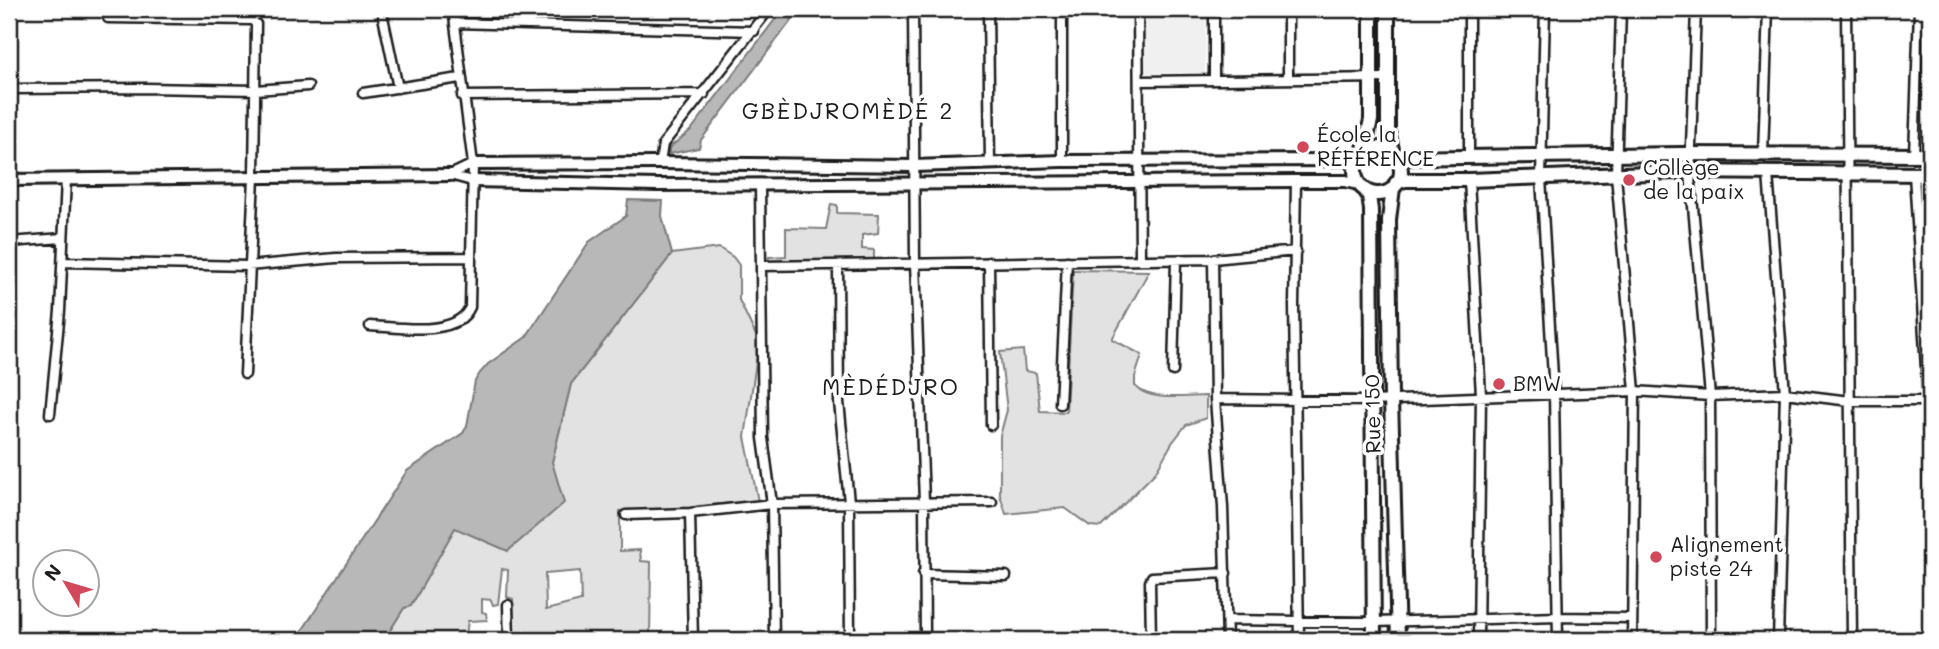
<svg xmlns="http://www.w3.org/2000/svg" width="1939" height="649" font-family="Mali,sans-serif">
<rect width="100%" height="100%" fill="#fff"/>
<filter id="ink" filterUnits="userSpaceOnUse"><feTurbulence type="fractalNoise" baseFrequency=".0143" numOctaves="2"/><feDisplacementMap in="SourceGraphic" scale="14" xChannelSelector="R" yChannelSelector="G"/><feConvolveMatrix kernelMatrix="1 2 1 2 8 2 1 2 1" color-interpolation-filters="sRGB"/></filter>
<g filter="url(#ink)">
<path fill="#f0f0f0" d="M1145 9H1206L1205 73H1144Z"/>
<path fill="#e2e2e2" stroke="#7f7f7f" stroke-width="2" fill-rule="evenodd" d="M831 204 837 205V213L879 214 878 233 862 235V249L874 250V261L768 262 769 257 786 256V228L826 229Z
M719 248 733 257 739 265V300L759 342 745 437 758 501 699 506 689 509 620 511V551L640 550 641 561 651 562 650 640H514L513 599 507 597 508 570 502 569 498 604 493 605 491 600 482 599V612L486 613 487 620 468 621 466 635 504 638V640H384L404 608 411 606 455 527 552 462 571 384 672 254ZM580 571 581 601 546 610 545 574Z
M1073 270 1149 271 1112 339 1142 355 1135 377V386C1150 402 1185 396 1206 396V418L1186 425 1172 443 1155 473 1101 527 1090 526 1065 508 1006 514 1000 495V436L1007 410 1000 352 1023 350 1025 371 1036 373 1040 411 1066 412Z"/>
<path fill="#b8b8b8" stroke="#7a7a7a" stroke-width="2" d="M783 9H800L701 140 699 148 669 154V148L691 130Z
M628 200 663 201 662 216 672 254 571 384 552 462 564 503 508 551 455 528 411 606 404 608 384 640H296L407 471 463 433 467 426 475 381 480 373 488 364 526 337 589 242 626 216Z"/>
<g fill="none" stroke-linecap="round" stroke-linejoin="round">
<g stroke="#1c1c1c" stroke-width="13">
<path id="minor" d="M913 9 915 263 924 501 925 640
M988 9 990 163
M1062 9V161
M1138 9 1140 260
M1545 9 1541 178 1554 393 1558 640
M1621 9 1616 175 1635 391 1632 640
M1696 9 1690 173 1710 396 1711 640
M1846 9 1852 640
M383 17 398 88
M108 18 252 20 256 24 254 177 245 374
M455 23 754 31
M1288 79V9
M1214 80V9
M1139 81 1388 78
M9 89 145 88 256 90 308 86
M363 93 460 78
M462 96 704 94
M1763 154 1768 9
M1914 155 1919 9
M1469 156V9
M660 163 663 144 769 9
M1768 174 1785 393 1778 640
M1914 174 1928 401 1929 640
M450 175 473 164
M450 175 472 181
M1469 180 1481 395 1478 640
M1296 181 1294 306 1299 640
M760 185 763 438 772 504 774 640
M9 242 63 238
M1213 259 1215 399 1223 507 1227 640
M63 262 248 266 336 258 471 257
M989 262 991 425
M838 265 839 402 849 502 850 640
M761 266 1213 259 1296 251
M370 326C398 327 457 338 470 307L473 164 453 9
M1173 371 1176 260
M1215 399 1371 401 1635 391 1710 396 1785 393 1850 401H1930
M1060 404 1067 261
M50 414 60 311 66 179
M690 513 693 640
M626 515 690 513 772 504 992 502
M923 574 1006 576
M508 605 509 640
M1227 620 1374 622 1558 617 1631 618
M1151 640 1150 582 1152 577 1226 573"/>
</g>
<g stroke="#1c1c1c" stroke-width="16">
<path id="tertiary" d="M473 164 660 163 914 166 1062 161 1357 160
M9 180 450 175
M472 181 657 185 1296 181H1345L1359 184"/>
</g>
<g stroke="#1c1c1c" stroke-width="18">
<path id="secondary" d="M1388 9V131L1393 154
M1355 171a23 23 0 1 1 46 0a23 23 0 1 1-46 0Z
M1363 153 1371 120V9
M1396 158 1682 154 1930 155
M1396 183 1405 180H1469L1675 172 1930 174
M1393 188 1389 220 1391 399 1398 640
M1365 190 1369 196 1371 210 1374 640"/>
</g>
<use href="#minor" stroke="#fff" stroke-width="8"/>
<use href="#tertiary" stroke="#fff" stroke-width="10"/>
<use href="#secondary" stroke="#fff" stroke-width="12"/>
</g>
</g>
<g fill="#d1495b" stroke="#fff" stroke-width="2.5">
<circle cx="1303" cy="147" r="7"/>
<circle cx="1629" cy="180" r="7"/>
<circle cx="1499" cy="384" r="7"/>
<circle cx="1656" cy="557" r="7"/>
</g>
<g text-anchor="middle" stroke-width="7" stroke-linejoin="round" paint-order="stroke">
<g font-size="21" fill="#1c1c1c" stroke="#fff" text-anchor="start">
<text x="1317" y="142">École la<tspan x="1317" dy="24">RÉFÉRENCE</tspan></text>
<text x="1643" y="175">Collège<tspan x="1643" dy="24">de la paix</tspan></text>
<text x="1513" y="391">BMW</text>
<text x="1670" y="552">Alignement<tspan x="1670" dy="24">piste 24</tspan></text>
</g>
<g font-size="21" fill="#1c1c1c" stroke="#fff">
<text transform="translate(1373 414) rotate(-91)" y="7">Rue 150</text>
</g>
<g font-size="23" letter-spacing="2" fill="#1c1c1c" stroke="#fff">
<text x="848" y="119">GBÈDJROMÈDÉ 2</text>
<text x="891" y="395">MÈDÉDJRO</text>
</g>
</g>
<rect width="1939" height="649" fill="none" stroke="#fff" stroke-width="35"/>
<rect x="18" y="18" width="1904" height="614" fill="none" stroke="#1c1c1c" stroke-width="2.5" filter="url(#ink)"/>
<g transform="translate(66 583) rotate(308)"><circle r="33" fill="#ffffff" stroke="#a4a4a4" stroke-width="2"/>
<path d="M0-5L12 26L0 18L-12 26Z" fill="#d1495b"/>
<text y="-10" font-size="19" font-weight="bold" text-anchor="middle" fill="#1c1c1c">N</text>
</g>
</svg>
